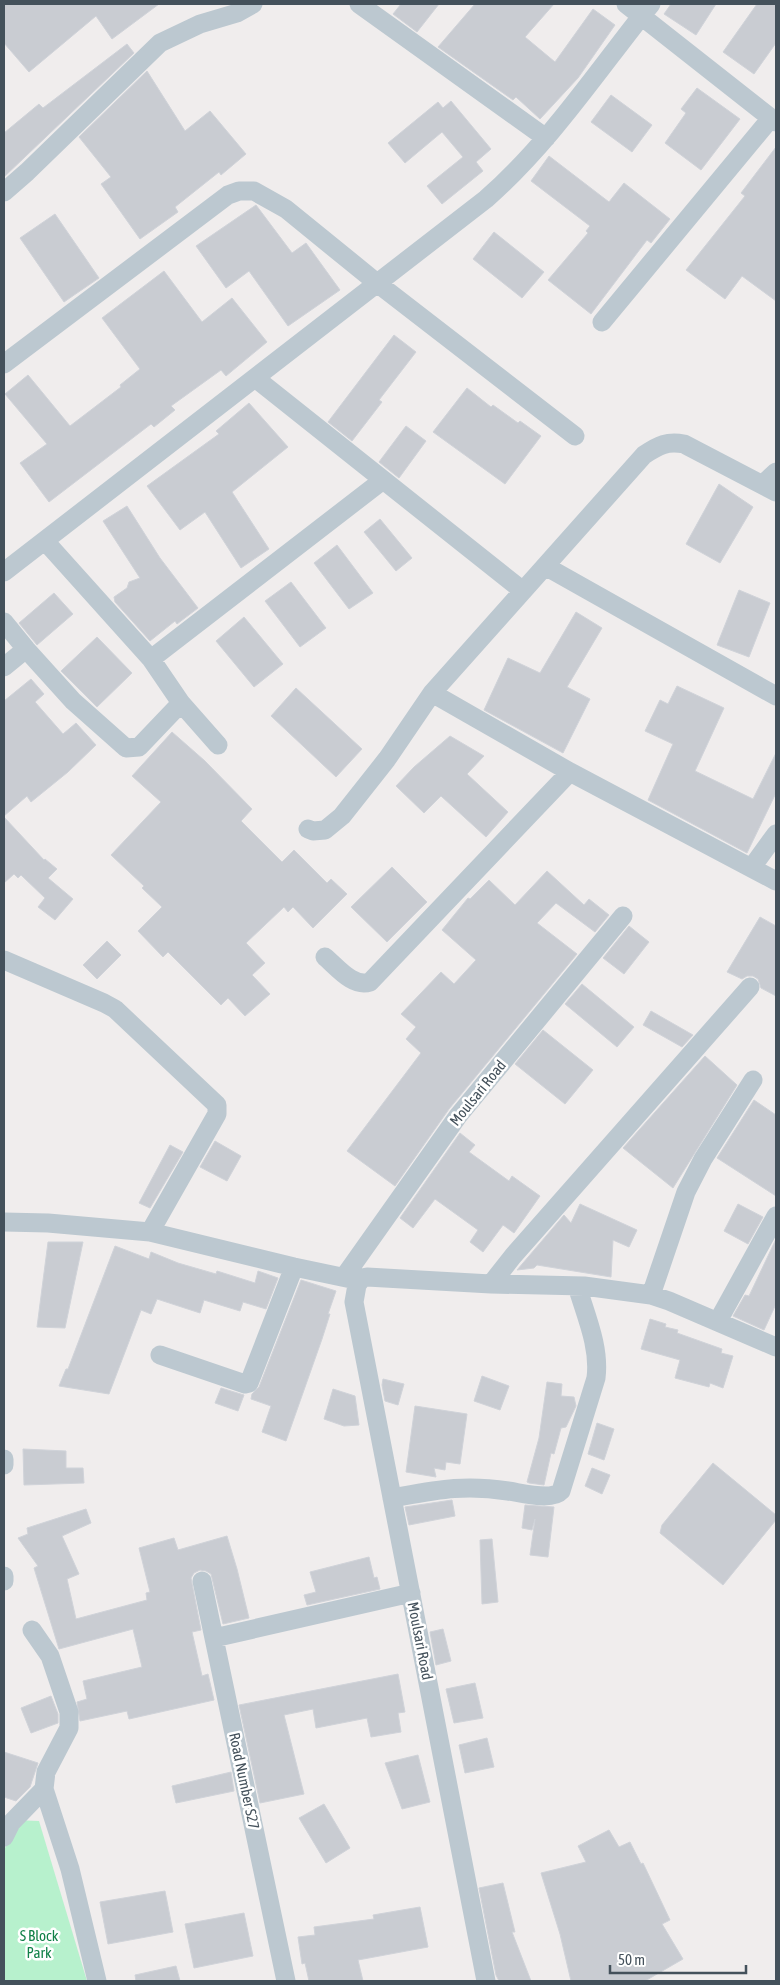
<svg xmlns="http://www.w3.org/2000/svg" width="780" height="1985" font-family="'Asap Condensed',sans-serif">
<rect width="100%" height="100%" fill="#f0eded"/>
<path fill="#b7f1cd" d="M13 1820 39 1821 87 1981H4V1852Z"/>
<path fill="#c9ccd2" stroke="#d0d3d9" d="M4 4H159L112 39 96 16 29 72 4 43Z
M401 4H439L417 32 393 14Z
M475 4H554L525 37 555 62 593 9 615 25 578 78 540 119 516 97 513 100 438 47Z
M671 4H716L696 35 664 14Z
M757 4H776V43L754 74 723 52Z
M127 44 134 53 4 177V133L39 104 43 108Z
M147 71 185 131 210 111 246 154 221 175 219 172 175 207 178 212 140 239 101 184 111 177 79 137Z
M697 88 740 119 701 170 665 143 686 113 681 109Z
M611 95 652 125 632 152 591 122Z
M451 101 491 149 476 162 483 171 442 204 427 186 463 157 442 132 405 163 388 143 438 102 443 108Z
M776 147V301L742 276 725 299 686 270 745 196 741 193Z
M549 156 609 202 624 183 670 219 651 243 647 240 591 314 548 280 588 233 586 231 590 226 531 181Z
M256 205 292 253 306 243 340 290 288 326 249 271 226 288 196 246Z
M55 214 99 278 64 302 20 238Z
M494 232 544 272 522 298 473 259Z
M164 271 202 322 232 298 267 342 226 376 221 370 171 406 175 410 154 427 151 424 49 502 20 463 47 444 5 394 28 375 70 426 121 387 120 385 140 369 102 318Z
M394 335 416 352 379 400 382 402 352 441 328 422Z
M467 388 491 407 493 405 518 423 520 421 541 436 505 484 433 432Z
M249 403 288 447 232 492 269 549 241 568 205 512 180 530 147 486 219 434 216 431Z
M406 426 426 441 399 478 379 462Z
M719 484 753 507 720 563 686 544Z
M127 506 160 558 198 608 177 624 175 621 150 641 115 602 114 597 127 588 129 582 140 578 103 521Z
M380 519 412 558 396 571 364 532Z
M337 545 373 593 349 609 314 563Z
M291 582 326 628 300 647 265 601Z
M739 590 770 603 749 657 717 645Z
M54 593 73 614 37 645 19 623Z
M576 612 602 628 567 687 590 699 563 753 484 710 508 658 540 673Z
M244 617 283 664 254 687 216 641Z
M97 637 132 673 97 707 61 671Z
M31 679 44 694 35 702 63 734 76 723 96 745 68 772 31 802 27 796 4 816V701Z
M677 686 724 708 695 771 753 799 776 753V793L747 853 648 800 673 744 645 731 660 700 668 704Z
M296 688 362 749 336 777 271 716Z
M172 732 205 761 252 809 241 821 282 862 294 850 327 883 331 879 347 894 313 928 293 907 288 912 284 907 246 943 265 963 252 975 270 994 245 1016 228 998 221 1005 168 952 163 957 138 931 162 907 142 888 144 886 111 855 161 802 132 776Z
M450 736 484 756 467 774 508 812 486 837 441 796 424 813 396 786 414 767Z
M4 817 44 860 45 859 57 869 48 878 73 899 55 920 38 907 45 898 21 875 18 878 14 874 4 883Z
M392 867 427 902 387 942 351 907Z
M547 871 584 905 589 899 609 915 595 932 556 903 537 923 577 954 449 1109 395 1186 347 1151 421 1053 406 1039 416 1027 401 1014 441 972 454 984 476 960 442 930 468 898 470 899 489 880 515 905Z
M760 917 776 926V996L761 988 758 979 753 976H747L742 979 727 972Z
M629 926 649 942 624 974 603 958Z
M107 941 121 955 97 979 83 965Z
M582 984 634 1027 617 1047 565 1004Z
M651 1011 693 1035 682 1047 643 1025Z
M543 1030 593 1070 565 1104 515 1064Z
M705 1056 737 1085 673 1188 623 1148Z
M754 1100 776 1115V1196L717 1158Z
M460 1133 475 1145 469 1152 509 1181 512 1176 540 1196 514 1233 503 1225 483 1252 470 1242 478 1230 435 1199 413 1228 400 1218Z
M215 1141 241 1156 227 1181 200 1167Z
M170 1145 183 1152 150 1208 139 1203Z
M580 1204 637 1230 629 1247 613 1240 611 1277 537 1265 534 1268 517 1270 564 1215 571 1223Z
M738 1204 763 1217 748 1244 724 1231Z
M776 1239V1304L764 1330 733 1316 745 1295 749 1296Z
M48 1242H83L65 1328 37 1327Z
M115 1246 149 1259 151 1252 178 1263 216 1274 217 1271 255 1283 258 1271 278 1278 266 1309 243 1302 240 1311 204 1300 200 1313 157 1299 151 1314 141 1310 109 1394 59 1386 66 1369H68Z
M301 1280 336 1291 328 1314H330L322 1339 286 1441 262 1432 271 1406 251 1399 252 1394 259 1387Z
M650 1319 666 1324 665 1327 678 1330 677 1333 722 1349 721 1353 733 1356 723 1388 710 1383 709 1387 675 1378 680 1360 641 1349Z
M482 1376 509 1386 500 1410 474 1401Z
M383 1379 404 1384 398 1405 385 1401 382 1385Z
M547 1382 562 1384 561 1396 574 1397 576 1406 566 1427 561 1428 554 1454 551 1453 544 1485 529 1483 527 1482 539 1438Z
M221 1388 244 1395 238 1411 215 1403Z
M333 1389 355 1396 359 1425 344 1426 324 1419Z
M415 1406 467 1414 460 1464 446 1462 445 1470 434 1468 436 1477 406 1472Z
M597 1423 614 1429 604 1460 588 1454Z
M23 1449 66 1451V1468H83L84 1483 24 1485Z
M713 1463 776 1515V1520L723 1585 660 1533 662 1525Z
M592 1468 610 1475 602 1494 585 1486Z
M452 1500 455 1516 409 1525 405 1507Z
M525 1505 554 1507 548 1557 530 1555 535 1519 532 1530 522 1528Z
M86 1509 91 1523 62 1536 79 1574 67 1579 76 1619 147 1600 146 1593 150 1592 139 1548 174 1538 178 1550 227 1536 237 1569 249 1618 223 1624 211 1574 206 1571 200 1570 194 1573 191 1578 201 1630 192 1632 202 1676 208 1674 214 1700 129 1719 127 1711 80 1721 77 1702 87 1699 83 1681 142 1667 133 1629 59 1649 34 1568 38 1566 18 1538 28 1534 27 1528Z
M492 1539 498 1602 482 1604 480 1540Z
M369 1557 374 1578 377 1577 380 1589 307 1605 304 1595 316 1592 310 1572Z
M443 1629 451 1661 436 1665 430 1632Z
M398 1674 405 1712 398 1713 401 1732 371 1737 367 1718 316 1728 313 1709 284 1715 304 1794 260 1803 239 1705Z
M475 1683 483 1718 454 1723 446 1689Z
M51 1696 58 1714V1723L31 1733 21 1708Z
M487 1738 494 1767 465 1773 459 1745Z
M4 1752 38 1763 30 1787 16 1801 4 1797Z
M418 1755 430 1802 402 1809 385 1763Z
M231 1772 234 1791 176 1803 172 1786Z
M324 1804 350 1848 326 1863 299 1818Z
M609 1830 619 1847 630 1842 641 1864 643 1863 670 1920 662 1924 683 1959 645 1981H571L560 1934 541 1873 586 1862 578 1846Z
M503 1883 515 1932H512L531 1981H499L496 1975 479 1888Z
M165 1891 173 1932 108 1944 100 1902Z
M420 1907 428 1947 358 1960 363 1981H309L305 1963 302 1964 298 1937 315 1935 314 1927 374 1919 373 1915Z
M244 1913 253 1956 194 1968 185 1924Z
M176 1966 180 1981H136L135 1975Z"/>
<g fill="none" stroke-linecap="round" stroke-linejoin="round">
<path stroke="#bcc8d0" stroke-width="19" d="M359 4 546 138
M626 4 776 122
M4 192 27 172 160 43 200 24 237 13 253 4
M602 322 771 118
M4 364 228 195 239 191H254L286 209 377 283 575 436
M255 378 523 591
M763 484 776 472
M45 541 151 659 181 703 218 745
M545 566 776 696
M4 572 486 199C550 143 598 70 651 4
M4 622 26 649 73 701 126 748 139 747 181 703
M151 659 383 480
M4 667 26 649
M432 693 570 772 776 881
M308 829 313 831 325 830 342 816 387 759 432 693 644 455C659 445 667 441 684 444L776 492
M752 867 776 834
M325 957C337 967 353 988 370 982L570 772
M4 960 104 1003 115 1009 217 1105V1114L150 1232
M4 1222 48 1223 150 1232 294 1267 356 1280
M344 1277 458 1116 623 916
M491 1284 513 1256 750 987
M651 1295 686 1192 703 1159 753 1080
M718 1321 776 1216
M160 1355 245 1384 249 1383 294 1267
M4 1459V1465
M392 1498C437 1490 463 1484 508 1491 522 1493 552 1501 561 1491L596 1378C600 1347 586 1316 577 1286
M4 1576V1581
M202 1581 286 1981
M32 1630 50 1656 69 1712V1728L46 1772 44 1789 70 1869 97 1981
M214 1638 411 1593
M4 1837 11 1823 44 1789
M486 1981 354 1302 357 1285 362 1278 367 1277 491 1284 584 1286 651 1295 669 1301 776 1347"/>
</g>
<g text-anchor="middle" stroke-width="5" stroke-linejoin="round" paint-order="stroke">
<g font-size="15" fill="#44515b" stroke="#fff">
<text transform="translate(478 1093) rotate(-51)" y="5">Moulsari Road</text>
<text transform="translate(420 1641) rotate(79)" y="5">Moulsari Road</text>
<text transform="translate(244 1781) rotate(78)" y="5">Road Number S27</text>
</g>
<g font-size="15" fill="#118148" stroke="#fff">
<text x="39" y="1941">S Block<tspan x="39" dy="17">Park</tspan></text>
</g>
</g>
<rect width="780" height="1985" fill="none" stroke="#44515b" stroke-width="10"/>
<path d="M610 1965v8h136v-8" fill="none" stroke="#44515b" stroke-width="2.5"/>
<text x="618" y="1965" font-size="15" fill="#44515b" stroke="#ffffff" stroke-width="4" paint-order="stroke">50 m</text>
</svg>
